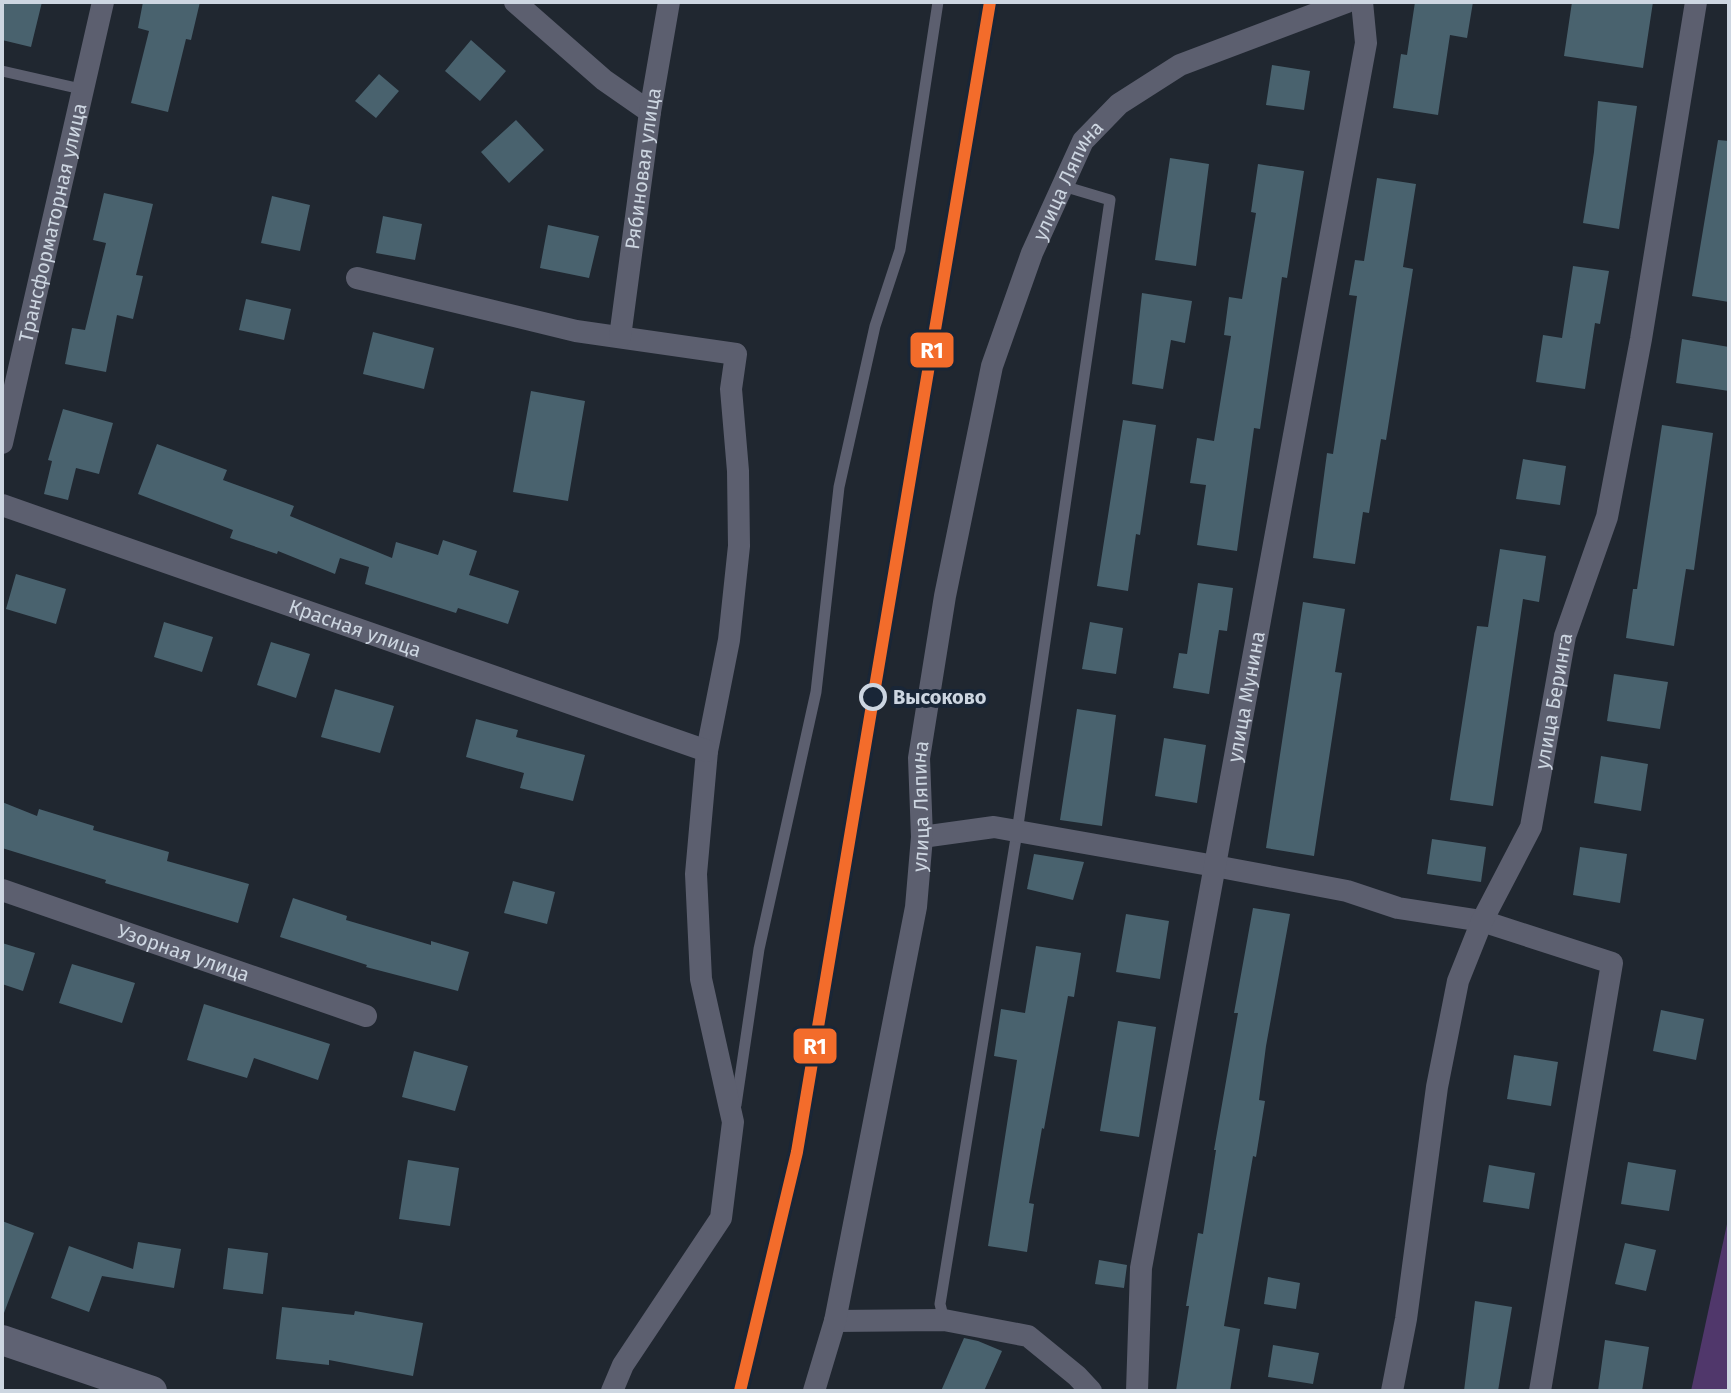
<svg xmlns="http://www.w3.org/2000/svg" width="1731" height="1393" font-family="'Fira Sans',sans-serif">
<rect width="100%" height="100%" fill="#202730"/>
<path fill="#50376b" d="M1729 1215V1391H1691Z"/>
<path fill="#49626e" d="M2 2H42L31 47 2 40Z
M143 2H200L191 40 186 39 168 112 131 103 149 31 138 28Z
M1415 2H1473L1467 38 1450 35 1438 115 1393 108 1401 54 1407 55Z
M1572 2H1653L1643 68 1564 56Z
M471 40 506 71 480 101 445 71Z
M1272 65 1310 71 1304 110 1266 105Z
M379 74 399 91 376 118 355 101Z
M1598 101 1637 106 1619 229 1583 223 1594 152Z
M516 120 544 150 509 183 481 152Z
M1718 140 1729 141V302L1692 296Z
M1170 158 1209 164 1196 266 1155 260Z
M1258 164 1304 171 1287 278 1282 277 1260 429 1254 428 1237 551 1197 545 1206 485 1190 483 1197 438 1214 441 1231 336 1224 335 1229 297 1242 299 1256 213 1251 212Z
M1377 178 1416 184 1403 267 1413 269 1386 440 1381 439 1369 513 1363 512 1355 564 1313 558 1327 453 1333 454 1357 296 1349 295 1355 260 1364 261Z
M104 193 153 204 136 275 143 276 133 319 117 315 106 372 65 364 72 328 85 330 106 243 93 240Z
M272 196 310 205 300 251 261 243Z
M383 216 422 224 415 260 376 253Z
M548 225 599 236 589 278 540 268Z
M1573 266 1609 271 1600 324 1595 323 1585 389 1536 382 1543 335 1562 338Z
M1142 293 1192 301 1185 343 1171 340 1163 389 1132 384Z
M246 299 291 309 284 340 239 330Z
M373 332 434 348 424 389 363 374Z
M1682 339 1729 347V391L1676 383Z
M531 391 585 401 568 501 513 492Z
M63 409 113 423 99 474 76 468 68 500 44 494 52 461 48 460Z
M1123 420 1156 425 1140 535 1136 534 1128 591 1097 586Z
M1662 425 1713 433 1694 570 1686 569 1674 646 1626 638 1633 589H1637Z
M157 444 227 470 223 480 294 506 290 516 392 558 396 542 438 555 443 540 477 551 469 575 519 591 508 624 458 608 456 613 365 584 369 567 340 558 335 574 278 551 277 554 230 538 233 530 138 494Z
M1523 459 1566 466 1560 505 1516 499Z
M1500 549 1546 556 1539 602 1523 599 1493 806 1450 800 1477 626 1488 627Z
M16 574 66 589 56 624 6 609Z
M1198 583 1233 588 1227 631 1219 630 1209 694 1173 688 1179 653 1187 654Z
M1303 602 1345 609 1335 672 1342 673 1314 856 1266 848Z
M164 622 213 637 202 672 154 657Z
M1090 622 1123 628 1116 674 1082 669Z
M271 642 310 654 296 698 257 685Z
M1614 674 1668 682 1660 729 1607 721Z
M335 689 394 706 380 753 321 737Z
M1077 709 1116 715 1102 826 1060 820Z
M476 719 518 730 516 737 585 755 573 801 520 788 524 773 466 757Z
M1164 738 1206 745 1197 803 1155 796Z
M1601 756 1648 764 1641 811 1594 803Z
M2 802 37 816 39 809 94 826 93 830 169 852 167 861 249 884 238 923 105 883 106 880 2 848Z
M1432 839 1486 847 1481 882 1427 874Z
M1580 847 1627 854 1620 903 1573 895Z
M1034 854 1084 862 1073 900 1027 889Z
M513 881 555 892 547 924 504 913Z
M293 898 347 916 346 920 431 945V941L469 952 458 991 366 967 367 965 280 937Z
M1253 908 1290 914 1266 1046 1259 1100 1265 1101 1256 1157 1253 1156 1224 1326 1240 1329 1230 1391H1176L1189 1306H1186L1198 1233 1203 1234 1216 1150H1214L1238 1013H1234Z
M1126 914 1169 921 1160 979 1116 972Z
M2 943 35 953 23 991 2 984Z
M1036 946 1081 953 1074 997 1068 996 1044 1129 1042 1128 1029 1203 1034 1204 1027 1252 988 1246 1017 1060 994 1056 1001 1009 1025 1013Z
M72 964 135 983 122 1023 59 1003Z
M204 1004 330 1044 318 1080 254 1058 247 1078 187 1060Z
M1661 1010 1704 1019 1696 1060 1653 1051Z
M1118 1021 1156 1027 1139 1137 1100 1131Z
M414 1051 468 1066 455 1111 402 1097Z
M1514 1055 1558 1062 1551 1106 1507 1099Z
M408 1160 459 1168 450 1226 399 1219Z
M1628 1162 1676 1170 1669 1211 1621 1204Z
M1489 1165 1535 1173 1529 1209 1483 1202Z
M2 1221 34 1233 4 1313H2Z
M138 1242 181 1249 174 1288 102 1276 89 1312 51 1298 69 1246 133 1269Z
M1625 1243 1656 1250 1646 1291 1615 1284Z
M228 1248 268 1253 263 1294 223 1289Z
M1099 1260 1127 1265 1124 1288 1095 1284Z
M1268 1277 1300 1283 1296 1309 1264 1304Z
M1475 1301 1512 1307 1498 1391H1464Z
M282 1307 354 1315 355 1311 423 1323 413 1376 329 1360V1365L276 1359Z
M964 1338 978 1341 1002 1351 984 1391H941Z
M1605 1340 1649 1347 1642 1391H1598Z
M1273 1345 1319 1353 1313 1384 1268 1377Z"/>
<g fill="none" stroke-linecap="round" stroke-linejoin="round">
<path stroke="#5c5f6f" stroke-width="11" d="M2 71 81 89
M736 1105 759 949 816 692 839 487 875 326 900 250 938 2
M944 1320 940 1304 1017 832 1110 200 1063 186"/>
<g stroke="#5c5f6f" stroke-width="22">
<path d="M515 2 604 80 650 112"/>
<path d="M357 278 576 331 736 354 731 389 738 471 739 546 729 640 707 751 696 874 701 979 733 1122 721 1218 623 1365 612 1391"/>
<path id="s1" d="M620 337 650 112 669 2"/>
<path id="s2" d="M2 443 103 2"/>
<path id="s3" d="M2 505 707 751"/>
<path d="M922 837 994 827 1215 866 1347 891 1398 908 1482 921 1612 963 1540 1391"/>
<path id="s4" d="M2 890 366 1016"/>
<path d="M835 1321 944 1320 1028 1336 1077 1376 1091 1391"/>
<path id="s5" d="M814 1391 835 1321 916 907 922 837 919 758 945 596 992 366 1032 253 1083 141 1119 104 1180 65 1347 2"/>
<path id="s6" d="M1137 1391 1141 1268 1366 43 1362 2"/>
<path id="s7" d="M1392 1391 1406 1319 1437 1087 1458 981 1482 921 1531 827 1565 636 1607 517 1641 339 1696 2"/>
</g>
<path stroke="#5f6273" stroke-width="30" d="M2 1340 152 1391"/>
<g stroke="#192637" stroke-width="18">
<path id="rail-1" d="M740 1391 797 1152 990 2"/>
</g>
<use href="#rail-1" stroke="#f36c2b" stroke-width="12"/>
</g>
<circle fill="#192637" stroke="#cdd6e1" stroke-width="4" cx="873" cy="697" r="12"/>
<g text-anchor="middle" stroke-width="8" stroke-linejoin="round" paint-order="stroke">
<g font-size="20" fill="#cdd6e1" stroke="#192637">
<text dy="7" stroke="none"><textPath href="#s1" startOffset="170">Рябиновая улица</textPath></text>
<text dy="7" stroke="none"><textPath href="#s5" startOffset="1244">улица Ляпина</textPath></text>
<text dy="7" stroke="none"><textPath href="#s2" startOffset="226">Трансформаторная улица</textPath></text>
<text dy="7" stroke="none"><textPath href="#s3" startOffset="374">Красная улица</textPath></text>
<text dy="7" stroke="none"><textPath href="#s6" startOffset="704">улица Мунина</textPath></text>
<text dy="7" stroke="none"><textPath href="#s7" startOffset="714">улица Беринга</textPath></text>
<text dy="7" stroke="none"><textPath href="#s5" startOffset="596">улица Ляпина</textPath></text>
<text dy="7" stroke="none"><textPath href="#s4" startOffset="192">Узорная улица</textPath></text>
</g>
<g font-size="20" font-weight="bold" fill="#cdd6e1" stroke="#192637" text-anchor="start">
<text x="893" y="704">Высоково</text>
</g>
</g>
<g stroke="#192637" stroke-width="3">
<rect x="909" y="331" width="46" height="38" rx="8" fill="#f36c2b"/>
<rect x="792" y="1027" width="46" height="38" rx="8" fill="#f36c2b"/>
</g>
<g font-size="22" text-anchor="middle" font-weight="bold" fill="#fff">
<text x="932" y="358">R1</text>
<text x="815" y="1054">R1</text>
</g>
<rect width="1731" height="1393" fill="none" stroke="#cdd6e1" stroke-width="8"/>
</svg>
